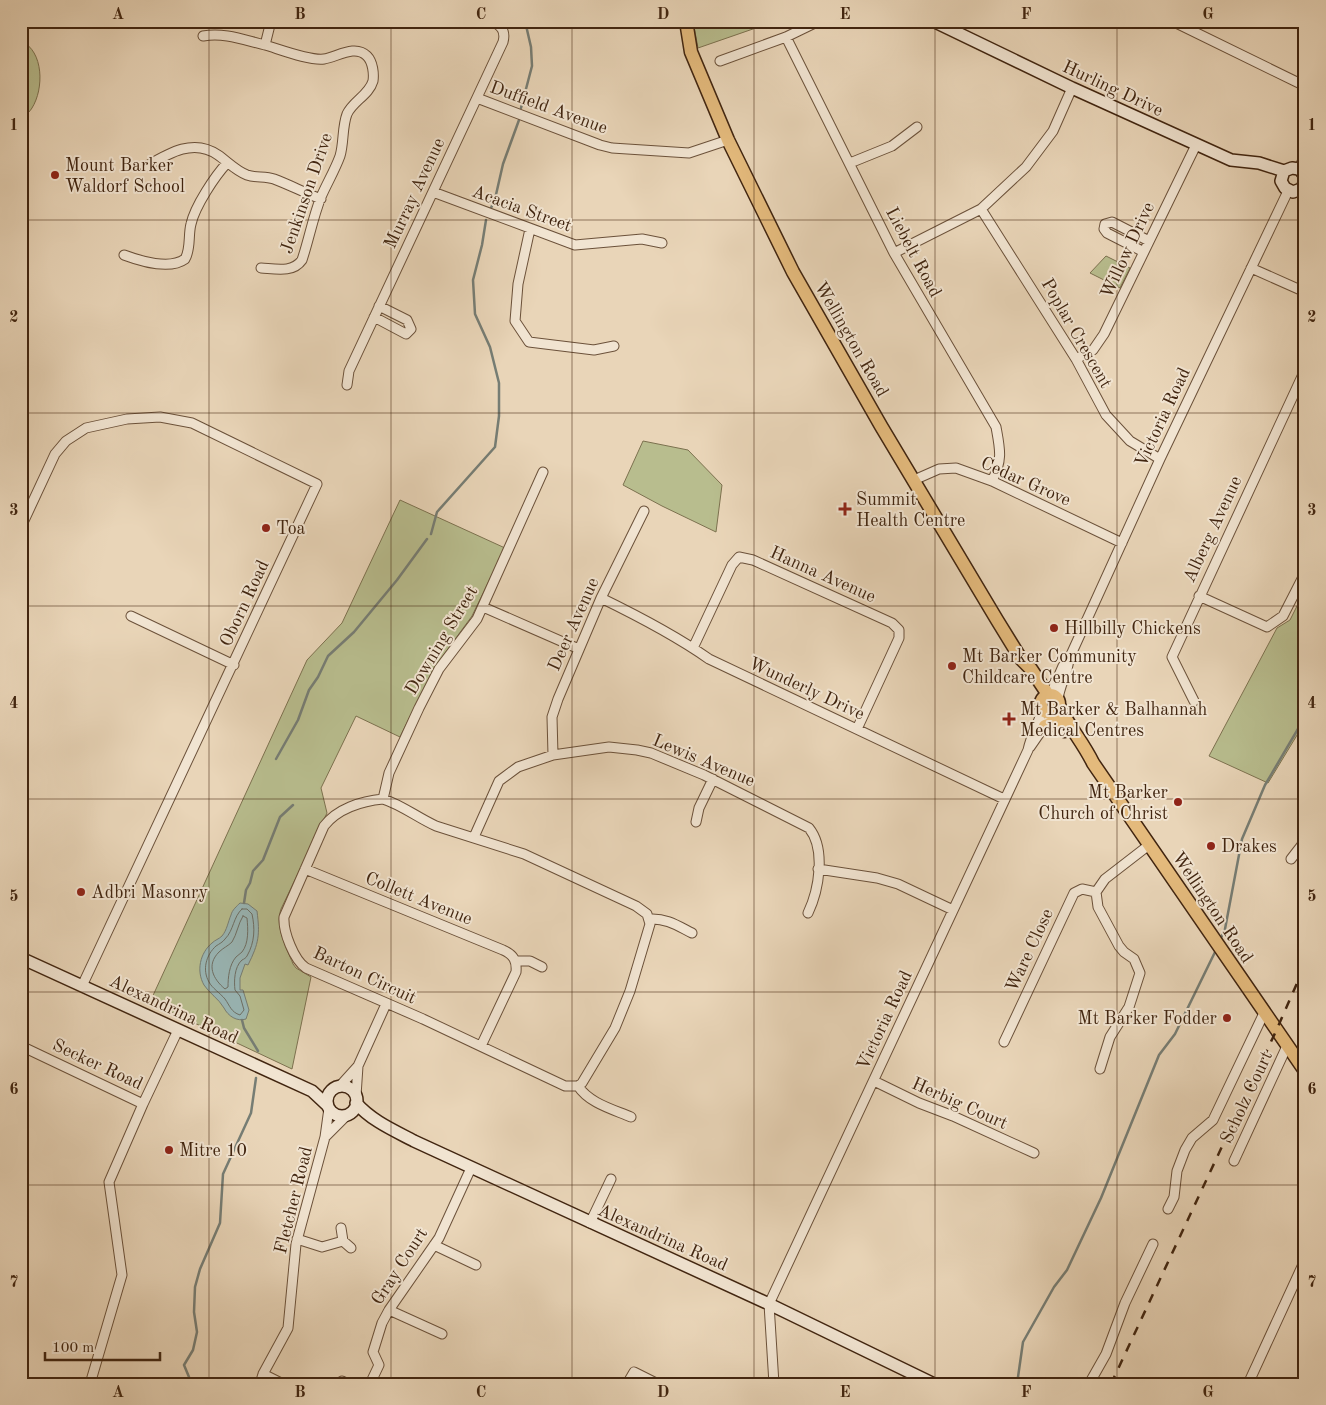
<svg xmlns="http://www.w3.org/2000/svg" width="1326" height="1405" font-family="'Old Standard TT',serif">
<rect width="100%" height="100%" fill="#e9d5b8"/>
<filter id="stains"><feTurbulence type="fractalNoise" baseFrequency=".004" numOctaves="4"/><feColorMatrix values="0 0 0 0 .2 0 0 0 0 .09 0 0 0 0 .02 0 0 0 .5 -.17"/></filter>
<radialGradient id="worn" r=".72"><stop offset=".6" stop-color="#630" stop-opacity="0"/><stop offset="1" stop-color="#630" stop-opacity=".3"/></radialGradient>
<path fill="#b8bd8e" stroke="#7c714f" d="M693 21H776L698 48Z
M21 41C44 51 44 89 32 108 30 112 25 115 21 119Z
M1106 256 1130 268 1120 288 1090 273Z
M643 441 688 450 722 485 716 532 662 506 623 485Z
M400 500 505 548 472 616 434 668 400 737 356 716 321 788 327 813 281 909C275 927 286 946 293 964L296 968 311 977 292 1069 150 1002 307 660 342 623Z
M1305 590V722L1268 783 1209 756 1277 628 1290 620Z"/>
<path fill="#99b7b7" stroke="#767d74" d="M240 903 248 904 257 911C260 935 259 943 248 965L245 964 240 978V990H243L249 1010 246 1019C237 1022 228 1016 224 1008 219 999 209 993 204 985 196 971 200 953 212 943 215 940 219 939 222 936 227 930 228 922 231 915 232 910 237 906 240 903Z"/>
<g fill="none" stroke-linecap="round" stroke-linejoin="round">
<path stroke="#6d6e64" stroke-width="1" d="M242 909H247L252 914C255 928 255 942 247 956 246 958 244 959 242 960 234 967 234 982 235 990L240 996 244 1010 240 1015C231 1012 230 1006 225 999 220 993 212 988 209 982 202 970 206 955 216 946 219 944 223 942 225 939 234 930 233 917 242 909Z
M243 916 247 918C248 929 249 943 242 952 240 954 238 955 236 957 229 965 228 978 228 987L225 989C213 979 206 965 219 952 223 948 228 946 232 942 237 934 238 924 243 916Z"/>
<path stroke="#767d74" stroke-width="2.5" d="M521 108 532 66 531 47 525 21
M491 208 495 199 503 164 519 120
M431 534 437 512 495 447 499 416V383L490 347 475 314 473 280 482 245 486 220
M276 759 298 720 309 690 318 677 328 656 354 632 397 580 427 539
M244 903 246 890 250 883 253 871 263 860 280 817 293 805
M1220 940 1225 929 1242 839 1265 785 1305 717
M242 1020 244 1028 258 1051
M188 1384 189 1377 184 1365 193 1350 197 1332 194 1312 195 1287 200 1269 220 1223 223 1174 251 1113 256 1078
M1017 1384 1023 1342 1054 1287 1067 1270 1101 1198 1159 1055 1175 1034 1216 950"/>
<g stroke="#6b513a" stroke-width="11">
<path id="street" d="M1172 21 1305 86
M203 36C224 32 244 40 265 45
M786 37 894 253 996 427C1000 449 1003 460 992 481
M720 61 786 37 819 21
M477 98 600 145 612 148 689 153 728 140
M850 163 892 146 917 127
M147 166C169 153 194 138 218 155 228 162 236 171 247 175 256 178 265 176 274 179 290 185 305 193 321 199
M1299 169 1305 155
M433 192 575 245 642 239 662 243
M981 209 1076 359 1106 415 1130 441 1160 459
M530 229 518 284 515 321 529 342 594 350 614 346
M1144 252 1107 233 1104 229 1105 224 1112 222 1149 241
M894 253 981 209 1026 167 1053 131 1072 88
M124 255C140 261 170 270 185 259 191 249 188 235 191 224 195 206 215 176 227 163
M261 268C276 269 293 273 302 260 309 239 313 217 321 197 327 183 335 170 340 156 344 143 342 127 347 114 353 101 369 95 373 81 374 74 373 62 367 56 355 44 337 57 324 59 310 61 279 49 265 45L271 21
M1251 268 1305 292
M374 317 406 334 411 329 407 320 379 306
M1076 359 1093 350 1104 334 1196 145
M347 385 349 371 503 42C506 31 501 25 491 21
M914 480 939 469 956 468 992 481 1122 543
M21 527 55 454 66 441 86 428 127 419 160 417 192 423 317 484 82 986
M1199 596 1267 627 1283 616 1305 573
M601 598C638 616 675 635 709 659L1004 799
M483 607 579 649
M131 616 234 665
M693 648 732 565 739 557 753 560 892 623 899 630V638L857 729
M1050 696 1063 666
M1058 700C1059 686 1068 673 1069 659L1160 459 1288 191
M1194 701 1172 657 1305 370
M1030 747 1048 721
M553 755 552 717 558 699 601 598 644 511
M383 799C402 805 418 818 436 826L524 854 636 906 647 914 650 924 630 991 615 1028 582 1083 578 1086H565L423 1019 306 968C294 960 283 932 284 917L324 826C337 809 361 801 383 799Z
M383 799 389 773 419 708 439 669 477 619 543 472
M696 822 699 808 713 779
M474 837 499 781 518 767 553 755 609 747 637 750 651 753 704 775 809 828C826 849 819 890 808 913
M1291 859 1305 841
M305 869 503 950C514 955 517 961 516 972L481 1046
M818 869 877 878 898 884 953 910
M650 919C666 918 678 926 692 933
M516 961H530L542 967
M1004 1042 1074 893 1082 889 1096 892
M21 1046 143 1104 178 1030
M1100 1069 1110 1037 1129 1007 1140 973 1134 959 1124 952 1119 946 1098 907 1096 892 1105 879 1149 845
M874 1081 919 1103 953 1116 1034 1153
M578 1086C589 1103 612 1109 631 1117
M339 1087 358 1066 386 1004
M356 1096 358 1066
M325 1137 347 1115
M1234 1161 1287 1046
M1168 1209 1174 1197 1177 1171 1185 1150 1192 1138 1213 1120 1264 1013
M590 1223 611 1179
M341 1228 343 1241 351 1248
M297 1239 322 1247 343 1241
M434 1245 476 1265
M389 1310 442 1334
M263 1374 283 1384
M342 1381 348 1384
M90 1384 122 1275 109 1182 143 1104
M260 1384 263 1374 288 1328 296 1244 325 1137 329 1108
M370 1384 379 1365 373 1352 382 1323 389 1310 439 1238 471 1168
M627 1384 634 1372 658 1384
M774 1384 769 1304 1028 750C1031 735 1039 723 1043 708
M1089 1384 1106 1354 1125 1303 1153 1244
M1248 1384 1305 1260"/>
</g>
<g stroke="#412510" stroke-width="14">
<path id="secondary" d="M933 21 1072 88 1231 160 1259 163 1284 171
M1305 176 1299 169 1292 168 1284 171 1281 181 1285 188 1293 192 1301 189 1305 183
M21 958 312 1091 328 1106
M327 1101a15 15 0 1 1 30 0a15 15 0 1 1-30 0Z
M356 1103C372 1121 393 1130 414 1141L769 1304 934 1384"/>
</g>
<g stroke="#412510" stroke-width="15">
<path id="primary" d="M686 21 691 52 728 140 793 272 881 426 997 620 1021 659 1031 669 1049 696
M1041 704a9 9 0 1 1 18 0a9 9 0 1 1-18 0Z
M1059 705C1068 726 1083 742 1093 763L1305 1071
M1052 713 1065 731
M1045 726 1051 724 1063 728"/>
</g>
<use href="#street" stroke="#f1e4d1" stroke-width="9"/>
<use href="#secondary" stroke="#f1e4d1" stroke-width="11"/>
<use href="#primary" stroke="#e4ba7c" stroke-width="12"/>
<path stroke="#412510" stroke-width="2.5" stroke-dasharray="9 9" stroke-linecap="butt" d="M1111 1384 1276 1031 1305 965"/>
</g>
<path fill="none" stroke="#412510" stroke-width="1" stroke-opacity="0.55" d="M209 21V1384M391 21V1384M572 21V1384M754 21V1384M935 21V1384M1117 21V1384M21 220H1305M21 413H1305M21 606H1305M21 799H1305M21 992H1305M21 1185H1305"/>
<g fill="#8f2418" stroke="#f1e4d1" stroke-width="2">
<circle cx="55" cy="175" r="5"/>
<path d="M842.5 501.5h5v5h5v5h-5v5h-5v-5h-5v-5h5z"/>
<circle cx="266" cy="528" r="5"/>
<circle cx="1054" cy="628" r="5"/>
<circle cx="952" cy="666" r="5"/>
<path d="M1006.5 711.5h5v5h5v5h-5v5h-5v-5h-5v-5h5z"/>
<circle cx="1178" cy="802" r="5"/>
<circle cx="1211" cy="846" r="5"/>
<circle cx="81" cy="892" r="5"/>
<circle cx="1227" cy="1018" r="5"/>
<circle cx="169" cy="1150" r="5"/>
</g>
<g text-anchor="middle" stroke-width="4" stroke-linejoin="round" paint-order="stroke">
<g font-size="18" fill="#412510" stroke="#f1e4d1">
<text transform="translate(1113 88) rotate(25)" y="6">Hurling Drive</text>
<text transform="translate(549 107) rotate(20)" y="6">Duffield Avenue</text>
<text transform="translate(306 193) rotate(-71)" y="6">Jenkinson Drive</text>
<text transform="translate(414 193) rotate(-65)" y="6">Murray Avenue</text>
<text transform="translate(522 208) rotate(20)" y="6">Acacia Street</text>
<text transform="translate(1127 250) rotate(-65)" y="6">Willow Drive</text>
<text transform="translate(914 252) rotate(62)" y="6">Liebelt Road</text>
<text transform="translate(1077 333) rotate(60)" y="6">Poplar Crescent</text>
<text transform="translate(852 339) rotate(60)" y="6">Wellington Road</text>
<text transform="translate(1162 417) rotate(-65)" y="6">Victoria Road</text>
<text transform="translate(1026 481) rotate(24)" y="6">Cedar Grove</text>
<text transform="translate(1212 529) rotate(-65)" y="6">Alberg Avenue</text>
<text transform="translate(823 574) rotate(24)" y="6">Hanna Avenue</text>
<text transform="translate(244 603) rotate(-65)" y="6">Oborn Road</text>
<text transform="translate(573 624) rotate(-66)" y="6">Deer Avenue</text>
<text transform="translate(441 640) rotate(-59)" y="6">Downing Street</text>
<text transform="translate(807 688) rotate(25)" y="6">Wunderly Drive</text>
<text transform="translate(704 760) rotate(23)" y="6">Lewis Avenue</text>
<text transform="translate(419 898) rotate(22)" y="6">Collett Avenue</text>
<text transform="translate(1213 907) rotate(56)" y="6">Wellington Road</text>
<text transform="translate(1029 950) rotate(-65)" y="6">Ware Close</text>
<text transform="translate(365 975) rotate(25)" y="6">Barton Circuit</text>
<text transform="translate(174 1009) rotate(25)" y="6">Alexandrina Road</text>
<text transform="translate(884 1020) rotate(-65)" y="6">Victoria Road</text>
<text transform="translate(98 1064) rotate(25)" y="6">Secker Road</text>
<text transform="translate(1246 1097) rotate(-65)" y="6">Scholz Court</text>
<text transform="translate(960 1103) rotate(24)" y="6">Herbig Court</text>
<text transform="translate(293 1200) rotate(-76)" y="6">Fletcher Road</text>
<text transform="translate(663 1237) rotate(24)" y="6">Alexandrina Road</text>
<text transform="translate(399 1266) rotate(-57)" y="6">Gray Court</text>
</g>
<g font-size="18" fill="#412510" stroke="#f1e4d1" text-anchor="start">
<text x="65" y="171">Mount Barker<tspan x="65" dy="21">Waldorf School</tspan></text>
<text x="856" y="505">Summit<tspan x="856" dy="21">Health Centre</tspan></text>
<text x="276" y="534">Toa</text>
<text x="1064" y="634">Hillbilly Chickens</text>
<text x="962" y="662">Mt Barker Community<tspan x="962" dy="21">Childcare Centre</tspan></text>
<text x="1020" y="715">Mt Barker &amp; Balhannah<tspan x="1020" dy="21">Medical Centres</tspan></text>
<text x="1168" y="798" text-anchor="end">Mt Barker<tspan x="1168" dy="21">Church of Christ</tspan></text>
<text x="1221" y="852">Drakes</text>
<text x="91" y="898">Adbri Masonry</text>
<text x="1217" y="1024" text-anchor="end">Mt Barker Fodder</text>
<text x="179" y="1156">Mitre 10</text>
</g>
</g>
<rect width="1326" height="1405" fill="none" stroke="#e9d5b8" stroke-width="55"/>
<path d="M45 1352v8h115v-8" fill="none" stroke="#412510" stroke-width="2.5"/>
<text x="52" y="1352" font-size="15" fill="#412510" stroke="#f1e4d1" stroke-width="4" paint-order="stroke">100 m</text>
<rect x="28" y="28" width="1270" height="1350" fill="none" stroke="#412510" stroke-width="2"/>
<g font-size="16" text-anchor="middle" font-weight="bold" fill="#412510">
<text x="118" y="19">A</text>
<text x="300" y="19">B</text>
<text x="481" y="19">C</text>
<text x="663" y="19">D</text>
<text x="845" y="19">E</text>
<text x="1026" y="19">F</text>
<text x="1208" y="19">G</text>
<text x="14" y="130">1</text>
<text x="1312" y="130">1</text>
<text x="14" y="322">2</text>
<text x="1312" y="322">2</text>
<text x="14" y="515">3</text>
<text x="1312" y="515">3</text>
<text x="14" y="708">4</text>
<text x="1312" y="708">4</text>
<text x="14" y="901">5</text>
<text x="1312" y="901">5</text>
<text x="14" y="1094">6</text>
<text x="1312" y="1094">6</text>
<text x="14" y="1287">7</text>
<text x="1312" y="1287">7</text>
<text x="118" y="1397">A</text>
<text x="300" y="1397">B</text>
<text x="481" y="1397">C</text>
<text x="663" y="1397">D</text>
<text x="845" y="1397">E</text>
<text x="1026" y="1397">F</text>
<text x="1208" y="1397">G</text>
</g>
<rect width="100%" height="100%" filter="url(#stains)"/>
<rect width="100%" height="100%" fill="url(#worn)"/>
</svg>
